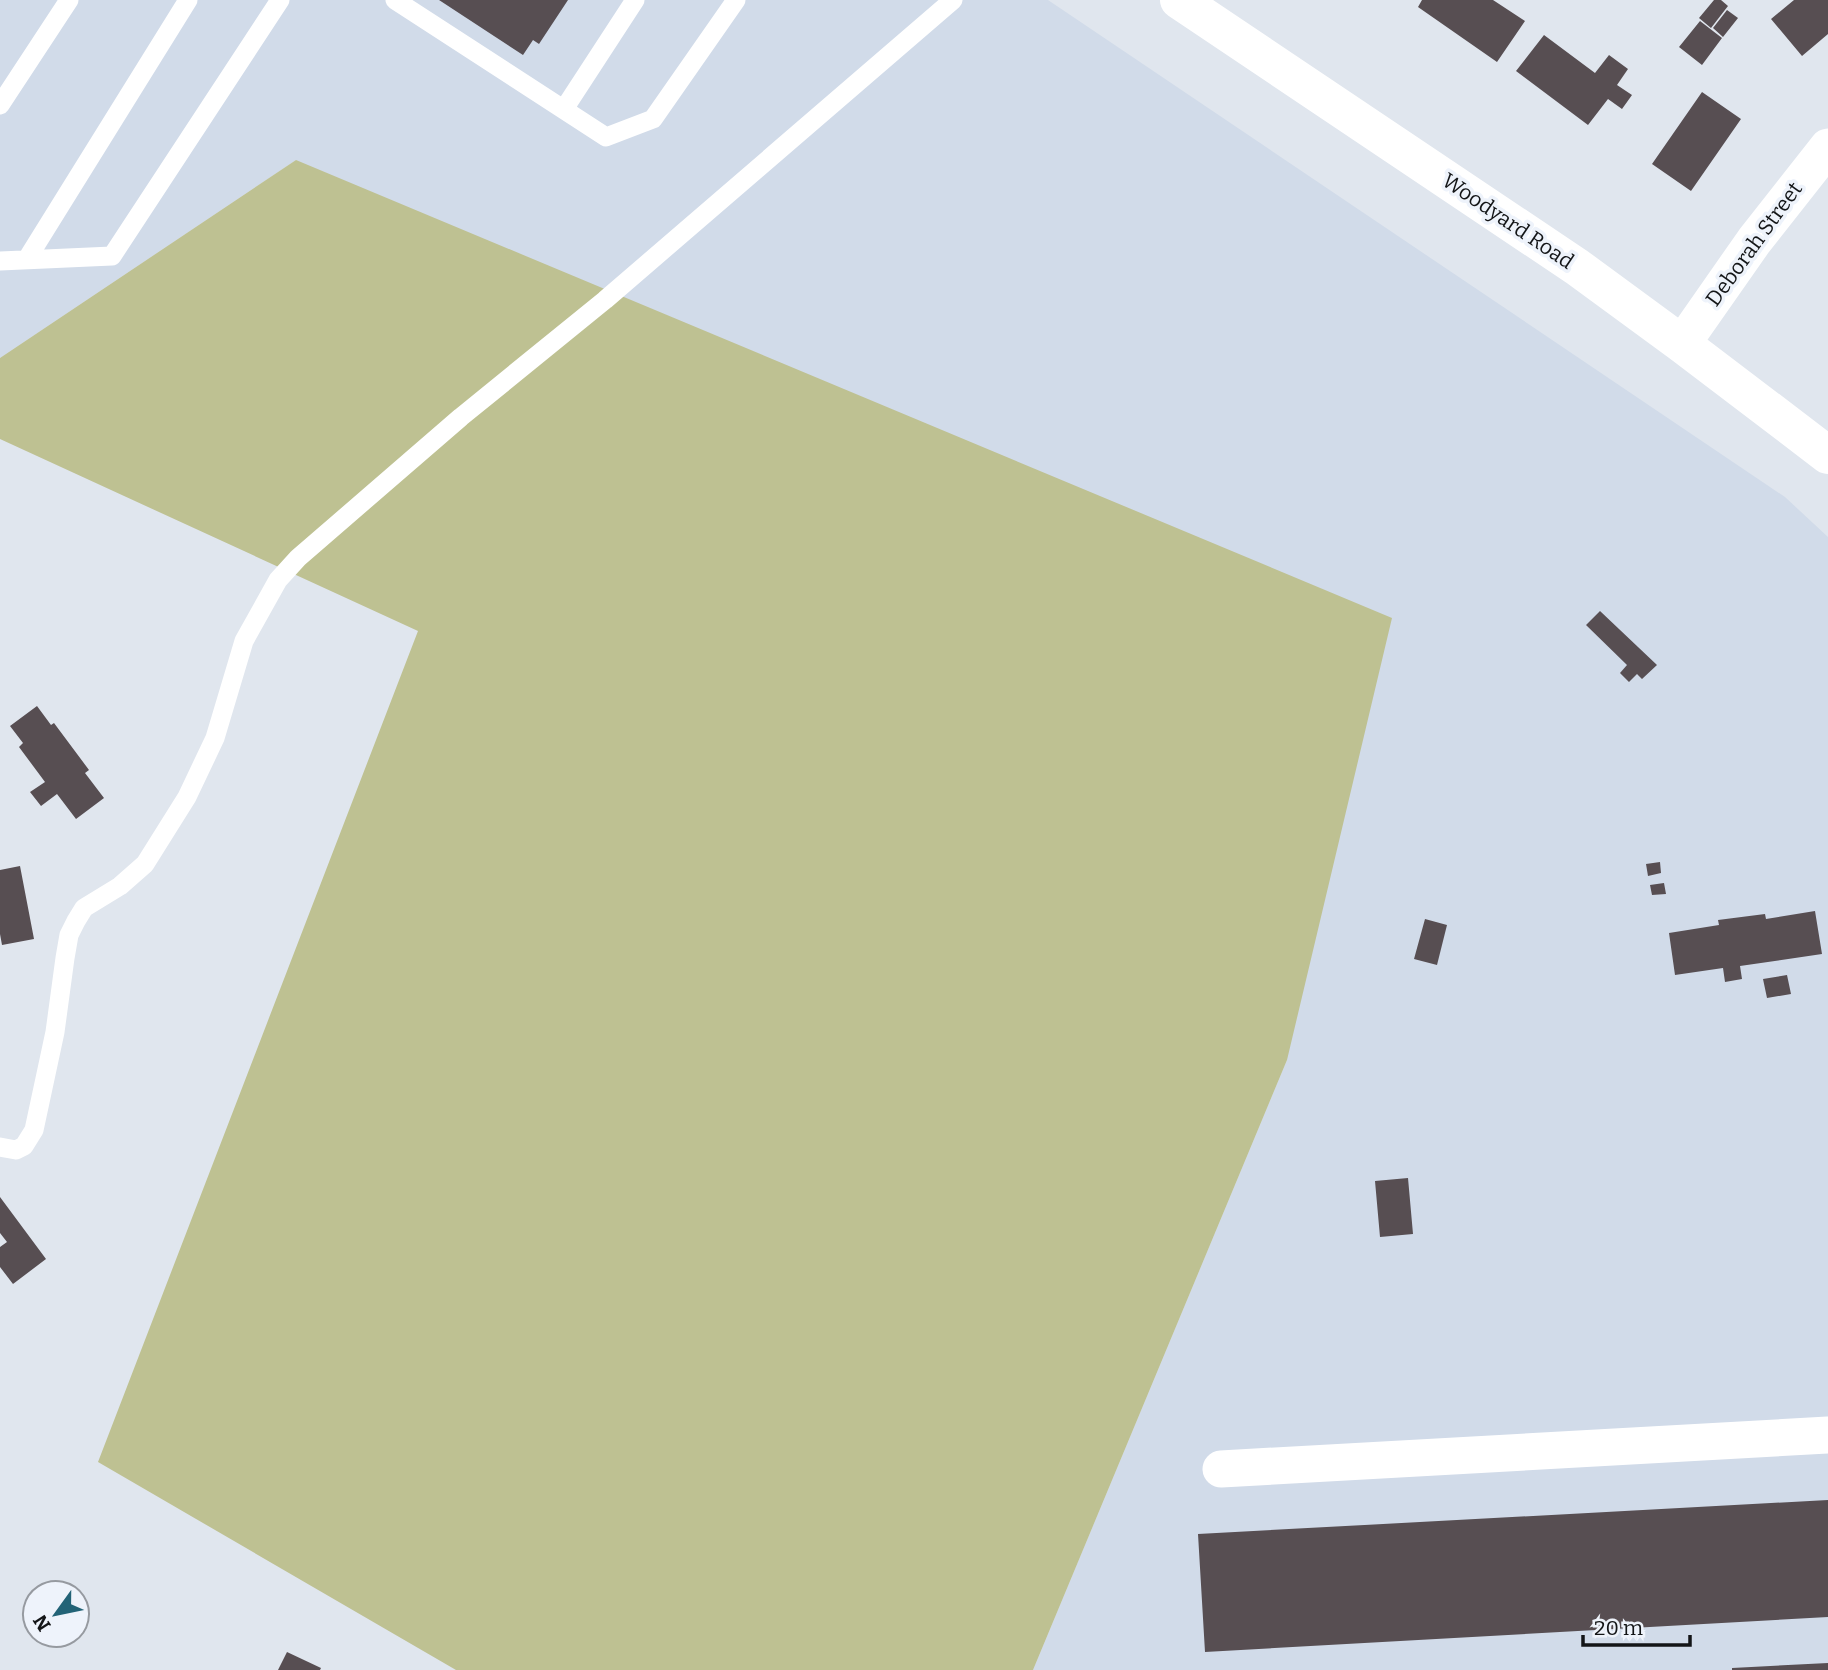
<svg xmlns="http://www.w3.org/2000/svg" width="1828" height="1670" font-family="Bitter,serif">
<rect width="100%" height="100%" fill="#e0e6ee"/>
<path fill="#d1dbe9" d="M0 0H1048L1785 497 1828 537V1670H1033L1287 1060 296 160 0 358Z"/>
<path fill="#bec192" d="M296 160 1392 618 1287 1060 1033 1670H456L98 1462 418 631 0 439V358Z"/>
<path fill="#574e52" d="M439 0H568L539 44 533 40 523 55Z
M1422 0H1493L1525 21 1497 62 1418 7Z
M1714 0H1721L1728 6 1711 28 1699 18Z
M1794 0H1828V34L1802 56 1771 19Z
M1727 10 1738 18 1723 37 1713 28Z
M1700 21 1722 38 1702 65 1679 47Z
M1544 35 1595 73 1609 55 1628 69 1617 85 1632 95 1622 109 1608 99 1588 125 1516 71Z
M1702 92 1741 119 1691 191 1652 164Z
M1600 611 1657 665 1642 679 1637 674 1629 682 1620 673 1627 665 1586 625Z
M37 706 51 725 54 723 89 770 85 773 104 798 76 819 57 794 41 806 30 792 45 782 19 747 23 743 10 726Z
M1660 862 1661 873 1648 876 1646 864Z
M20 866 34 939 2 945 0 934V870Z
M1664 883 1666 894 1652 895 1650 885Z
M1815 911 1822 954 1740 966 1742 979 1725 982 1723 968 1675 975 1669 933 1719 925 1718 920 1765 914 1766 919Z
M1425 919 1447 925 1437 965 1414 959Z
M1787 975 1791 994 1767 998 1763 979Z
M1408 1178 1413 1234 1380 1237 1375 1181Z
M0 1197 46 1259 13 1284 0 1267V1247L7 1242 0 1233Z
M1828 1500V1617L1205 1652 1198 1534Z
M287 1652 321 1668 320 1670H278Z
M1828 1663V1670H1732V1668Z"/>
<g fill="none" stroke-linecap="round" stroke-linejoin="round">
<path stroke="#fff" stroke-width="19" d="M395 0 606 137 653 119 736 0
M0 105 69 0
M564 109 635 0
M27 259 188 0
M0 261 112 256 280 0
M0 1147 16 1150 24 1146 34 1130 55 1032 65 958 69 935 76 921 84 908 120 886 145 864 187 797 215 738 244 641 278 580 298 558 461 417 605 300 953 0"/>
<path stroke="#fff" stroke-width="37" d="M1682 344 1754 241 1828 147
M1221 1469 1828 1435"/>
<path stroke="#fff" stroke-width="38" d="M1179 0 1577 267 1682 344 1828 455"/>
</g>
<g text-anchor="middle" stroke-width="7" stroke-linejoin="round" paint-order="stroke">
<g font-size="21" fill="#131517" stroke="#eef3fb">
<text transform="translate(1508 221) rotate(34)" y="7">Woodyard Road</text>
<text transform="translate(1754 244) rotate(-54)" y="7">Deborah Street</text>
</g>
</g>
<g transform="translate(56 1614) rotate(237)"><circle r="33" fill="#eef3fb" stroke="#969aa0" stroke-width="2"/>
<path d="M0-5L12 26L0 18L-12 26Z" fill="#226377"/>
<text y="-10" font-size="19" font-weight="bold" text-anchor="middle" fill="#131517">N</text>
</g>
<path d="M1583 1635v10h107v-10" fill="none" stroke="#131517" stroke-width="3.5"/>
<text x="1594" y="1635" font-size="21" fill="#131517" stroke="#eef3fb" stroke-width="5" paint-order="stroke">20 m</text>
</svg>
